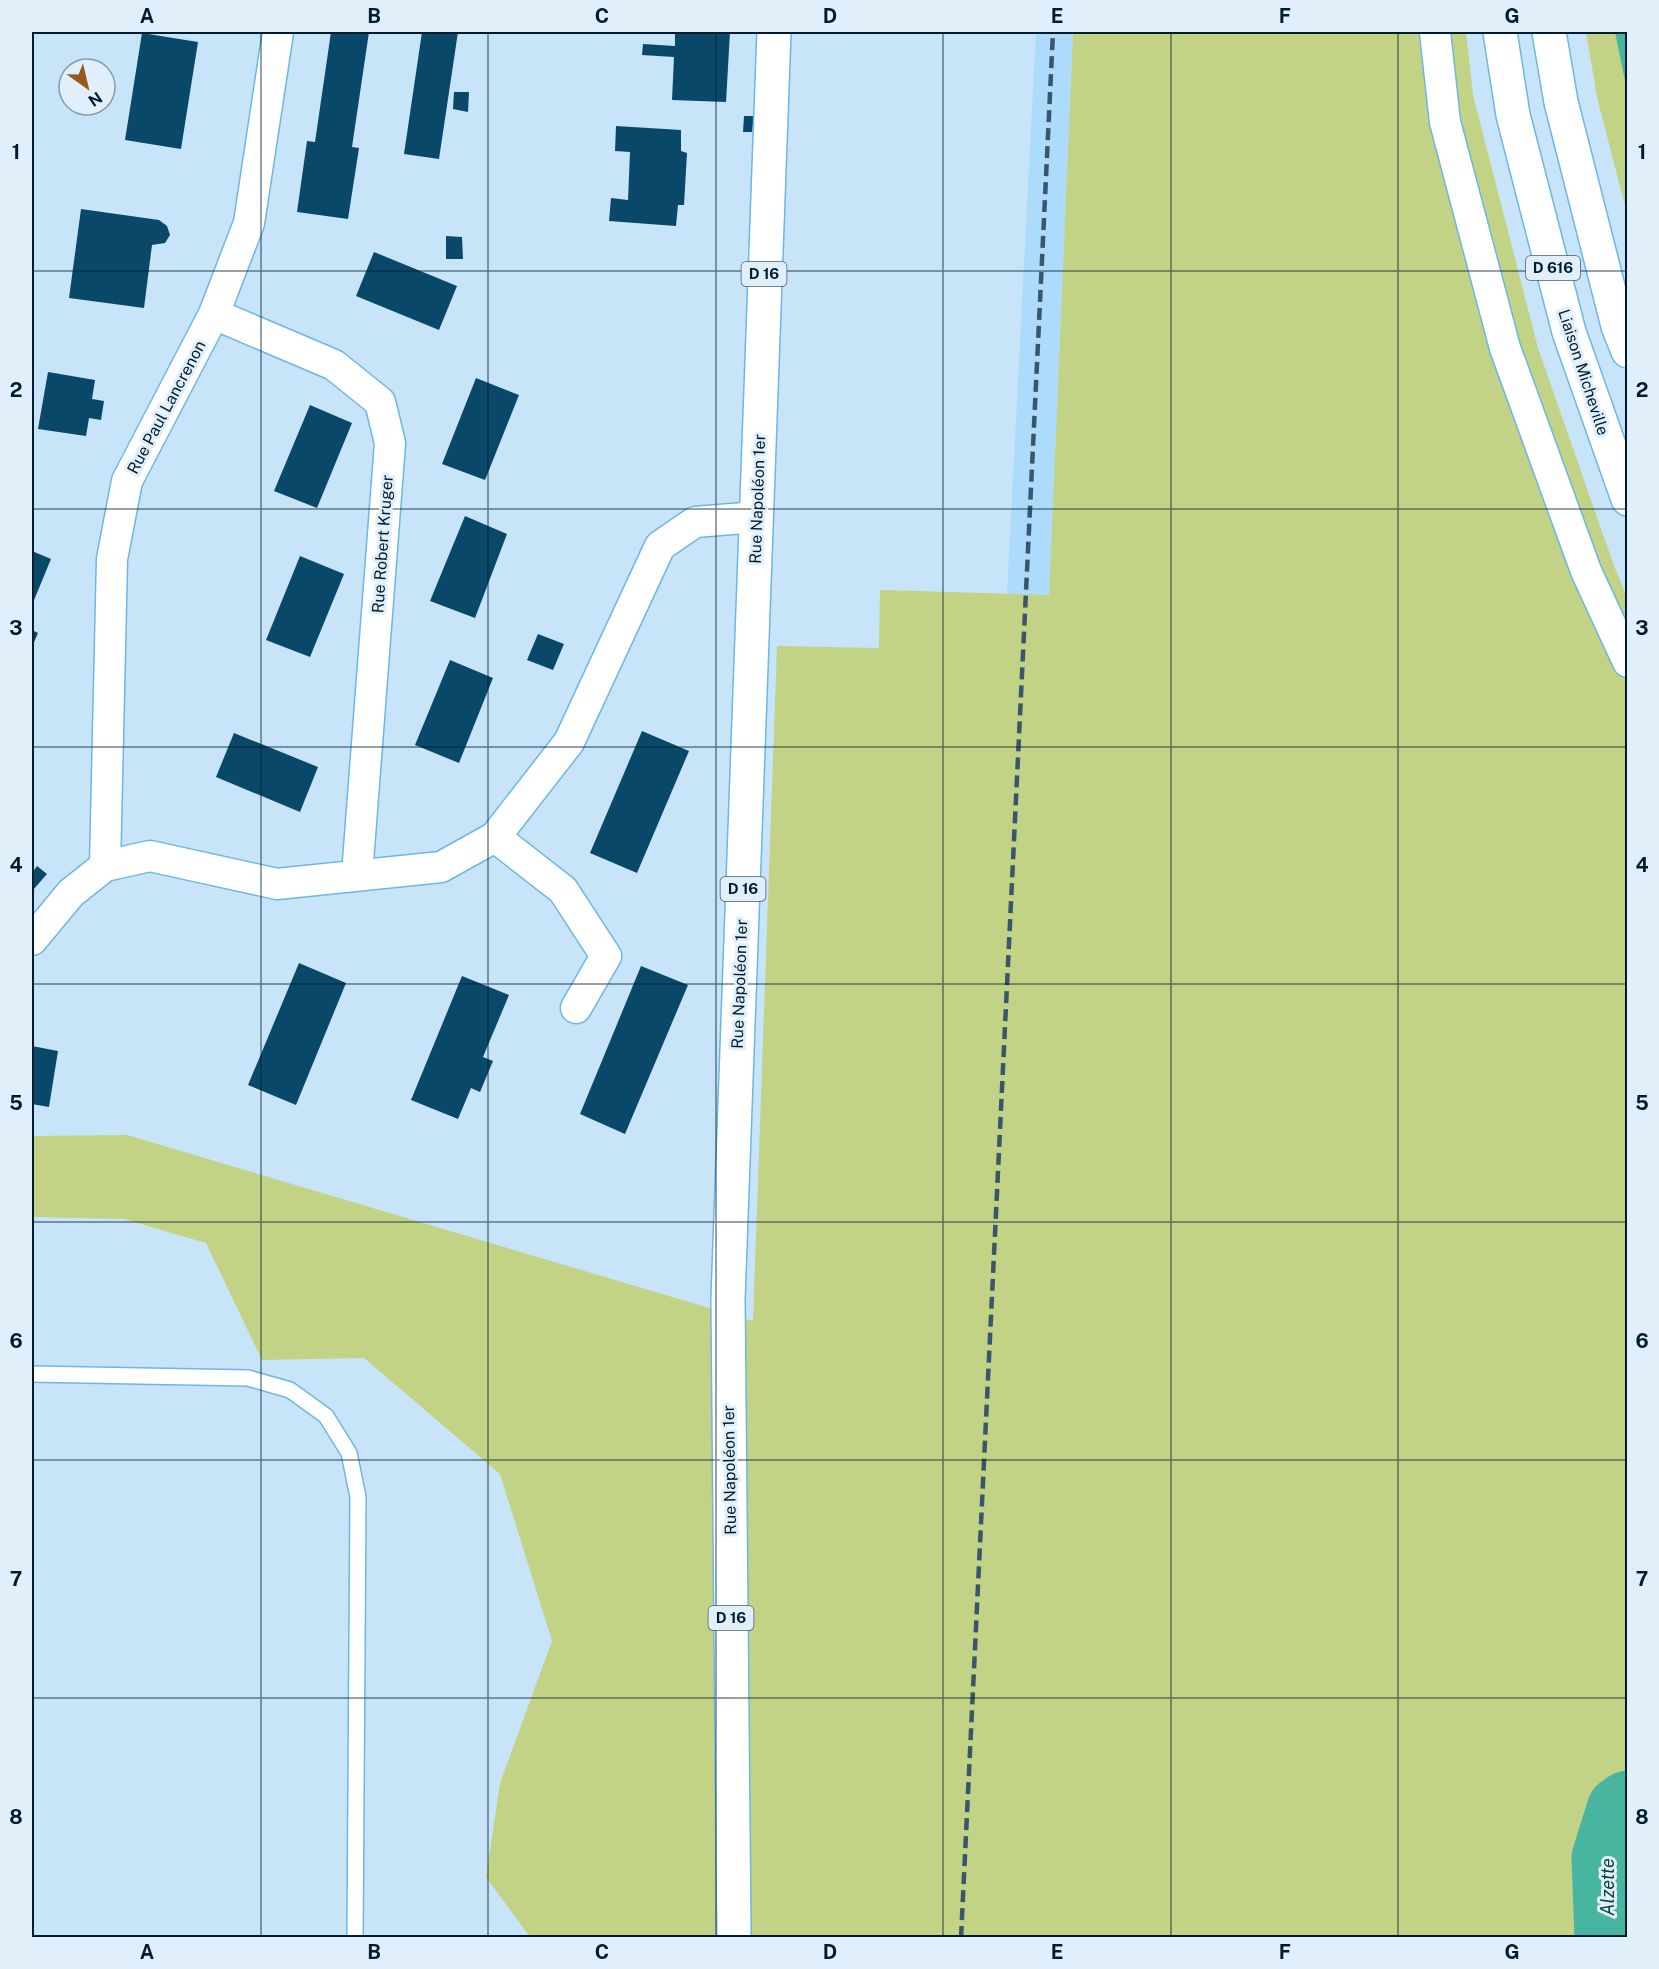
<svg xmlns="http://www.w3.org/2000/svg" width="1659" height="1969" font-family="'Public Sans',sans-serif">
<rect width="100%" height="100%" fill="#c8e4f8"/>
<path fill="#acdbfc" d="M1036 32H1073L1049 595 1007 594Z"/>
<path fill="#c2d385" d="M1073 32H1466L1473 95 1538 348 1614 566 1627 597 1628 1805C1599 1830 1608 1902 1609 1937H530L486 1877 500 1783 552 1641 500 1474 364 1358 262 1360 206 1243 124 1219 32 1217V1136L127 1135 753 1321 777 646 879 648 880 590 1049 595Z
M1586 32H1627V214L1597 97Z"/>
<path fill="#48b5a0" d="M1615 32H1627V87L1625 81Z"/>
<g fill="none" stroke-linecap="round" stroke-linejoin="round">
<path stroke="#48b5a0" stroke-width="69" d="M1609 1938 1606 1858 1621 1810 1628 1805"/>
</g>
<path fill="#094869" d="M331 32H369L352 147 359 148 348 219 297 212 307 141 315 142Z
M422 32H458L439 159 404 154Z
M675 32H730L726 102 672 100 674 57 642 55 643 44 675 46Z
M142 33 198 42 181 149 125 140Z
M454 92H469L468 112 453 109Z
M744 116H754L752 132H743Z
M616 126 681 130V151L687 153 684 205H678L676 226 609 221 611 198 628 200 630 152 615 151Z
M81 209 159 220 167 226 170 235 165 243 152 245 144 308 69 298Z
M446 236 462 237 463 259H446Z
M374 252 457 286 439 330 356 296Z
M48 372 95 380 92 399 104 401 101 420 89 418 86 436 38 429Z
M476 378 519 395 485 480 442 464Z
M310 405 352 423 317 508 274 491Z
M465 516 507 534 475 618 430 601Z
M32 551 51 559 32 605Z
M300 556 344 574 310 657 266 640Z
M32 630 38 633 32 647Z
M538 634 564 644 553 670 527 660Z
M450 660 493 678 459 763 415 745Z
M642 731 689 751 637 873 590 853Z
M234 733 318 767 300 812 216 777Z
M37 866 47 874 33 890 32 873Z
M299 963 346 983 296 1105 248 1085Z
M641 966 688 985 625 1134 580 1114Z
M462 976 509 995 483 1057 493 1061 480 1092 471 1088 458 1119 411 1100Z
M32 1046 58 1051 49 1107 32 1104Z"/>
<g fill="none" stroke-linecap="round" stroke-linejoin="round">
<g stroke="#6db6e6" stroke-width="18">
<path id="lane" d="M32 1374 248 1378 290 1390 326 1416 349 1453 358 1497 355 1938"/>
</g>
<g stroke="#6db6e6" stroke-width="33">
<path id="street" d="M1435 32 1445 122 1505 348 1586 571 1628 662
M214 314 334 365 380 402 390 443 357 875
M495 837 563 890 606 956 576 1008
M105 866 112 559 127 481 214 314 249 223 278 32
M32 940 71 893 105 866 150 856 277 884 441 867 495 837 569 742 660 546 695 522 757 517"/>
</g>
<g stroke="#6db6e6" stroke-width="36">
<path id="primary" d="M734 1938 728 1299 774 32"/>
</g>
<g stroke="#6db6e6" stroke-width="36">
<path id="highway" d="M1500 32 1513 115 1569 332 1628 499
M1549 32 1561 102 1618 326 1628 351"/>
</g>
<use href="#lane" stroke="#fff" stroke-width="15"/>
<use href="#street" stroke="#fff" stroke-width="30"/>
<use href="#primary" stroke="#fff" stroke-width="33"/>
<use href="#highway" stroke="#fff" stroke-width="33"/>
<path stroke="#3a566a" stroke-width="4.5" stroke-dasharray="12 6" stroke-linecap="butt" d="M961 1938 1053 32"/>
</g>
<path fill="none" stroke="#001d30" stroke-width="1.5" stroke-opacity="0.55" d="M261 32V1938M488 32V1938M716 32V1938M943 32V1938M1171 32V1938M1398 32V1938M32 271H1628M32 509H1628M32 747H1628M32 984H1628M32 1222H1628M32 1460H1628M32 1698H1628"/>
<g text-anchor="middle" stroke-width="6" stroke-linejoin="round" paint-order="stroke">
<g fill="#e1effa" stroke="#445c6d" stroke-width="1.5">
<rect x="1526" y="256" width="54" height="24" rx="4.5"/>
<rect x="741.5" y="262" width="45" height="24" rx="4.5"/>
<rect x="720.5" y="877" width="45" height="24" rx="4.5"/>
<rect x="708.5" y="1606" width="45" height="24" rx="4.5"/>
</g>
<g font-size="15" font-weight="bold" fill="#001d30">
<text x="1553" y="273">D 616</text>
<text x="764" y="279">D 16</text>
<text x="743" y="894">D 16</text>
<text x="731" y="1623">D 16</text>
</g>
<g font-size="16" fill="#001d30" stroke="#e1effa">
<text transform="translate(1584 372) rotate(72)" y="6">Liaison Micheville</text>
<text transform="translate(166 407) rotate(-62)" y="6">Rue Paul Lancrenon</text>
<text transform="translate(757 499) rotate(-88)" y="6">Rue Napoléon 1er</text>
<text transform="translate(382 544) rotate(-86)" y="6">Rue Robert Kruger</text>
<text transform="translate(739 984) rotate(-88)" y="6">Rue Napoléon 1er</text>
<text transform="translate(729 1470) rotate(-91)" y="6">Rue Napoléon 1er</text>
</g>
<g font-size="18" font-style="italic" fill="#00443a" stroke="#e1effa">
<text transform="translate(1608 1887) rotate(-90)" y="6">Alzette</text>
</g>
</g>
<rect width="1659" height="1969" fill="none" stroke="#e1effa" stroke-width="66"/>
<g transform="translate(87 87) rotate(146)"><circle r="28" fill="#e1effa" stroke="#879ba9" stroke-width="1.5"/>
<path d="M0-4.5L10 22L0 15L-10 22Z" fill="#985920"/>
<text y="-9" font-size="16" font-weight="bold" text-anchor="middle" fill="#001d30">N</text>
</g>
<rect x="33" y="33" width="1593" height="1903" fill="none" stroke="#001d30" stroke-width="2"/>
<g font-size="20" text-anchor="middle" font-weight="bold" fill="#001d30">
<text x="147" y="23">A</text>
<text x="374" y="23">B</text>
<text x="602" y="23">C</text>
<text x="830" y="23">D</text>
<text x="1057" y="23">E</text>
<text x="1285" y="23">F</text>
<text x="1512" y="23">G</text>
<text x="16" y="159">1</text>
<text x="1642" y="159">1</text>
<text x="16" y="397">2</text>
<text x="1642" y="397">2</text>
<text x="16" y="635">3</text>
<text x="1642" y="635">3</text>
<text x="16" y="872">4</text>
<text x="1642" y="872">4</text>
<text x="16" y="1110">5</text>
<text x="1642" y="1110">5</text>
<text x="16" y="1348">6</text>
<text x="1642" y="1348">6</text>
<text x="16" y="1586">7</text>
<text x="1642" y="1586">7</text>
<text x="16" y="1824">8</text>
<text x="1642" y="1824">8</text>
<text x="147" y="1959">A</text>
<text x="374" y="1959">B</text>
<text x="602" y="1959">C</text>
<text x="830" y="1959">D</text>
<text x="1057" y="1959">E</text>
<text x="1285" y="1959">F</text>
<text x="1512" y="1959">G</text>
</g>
</svg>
